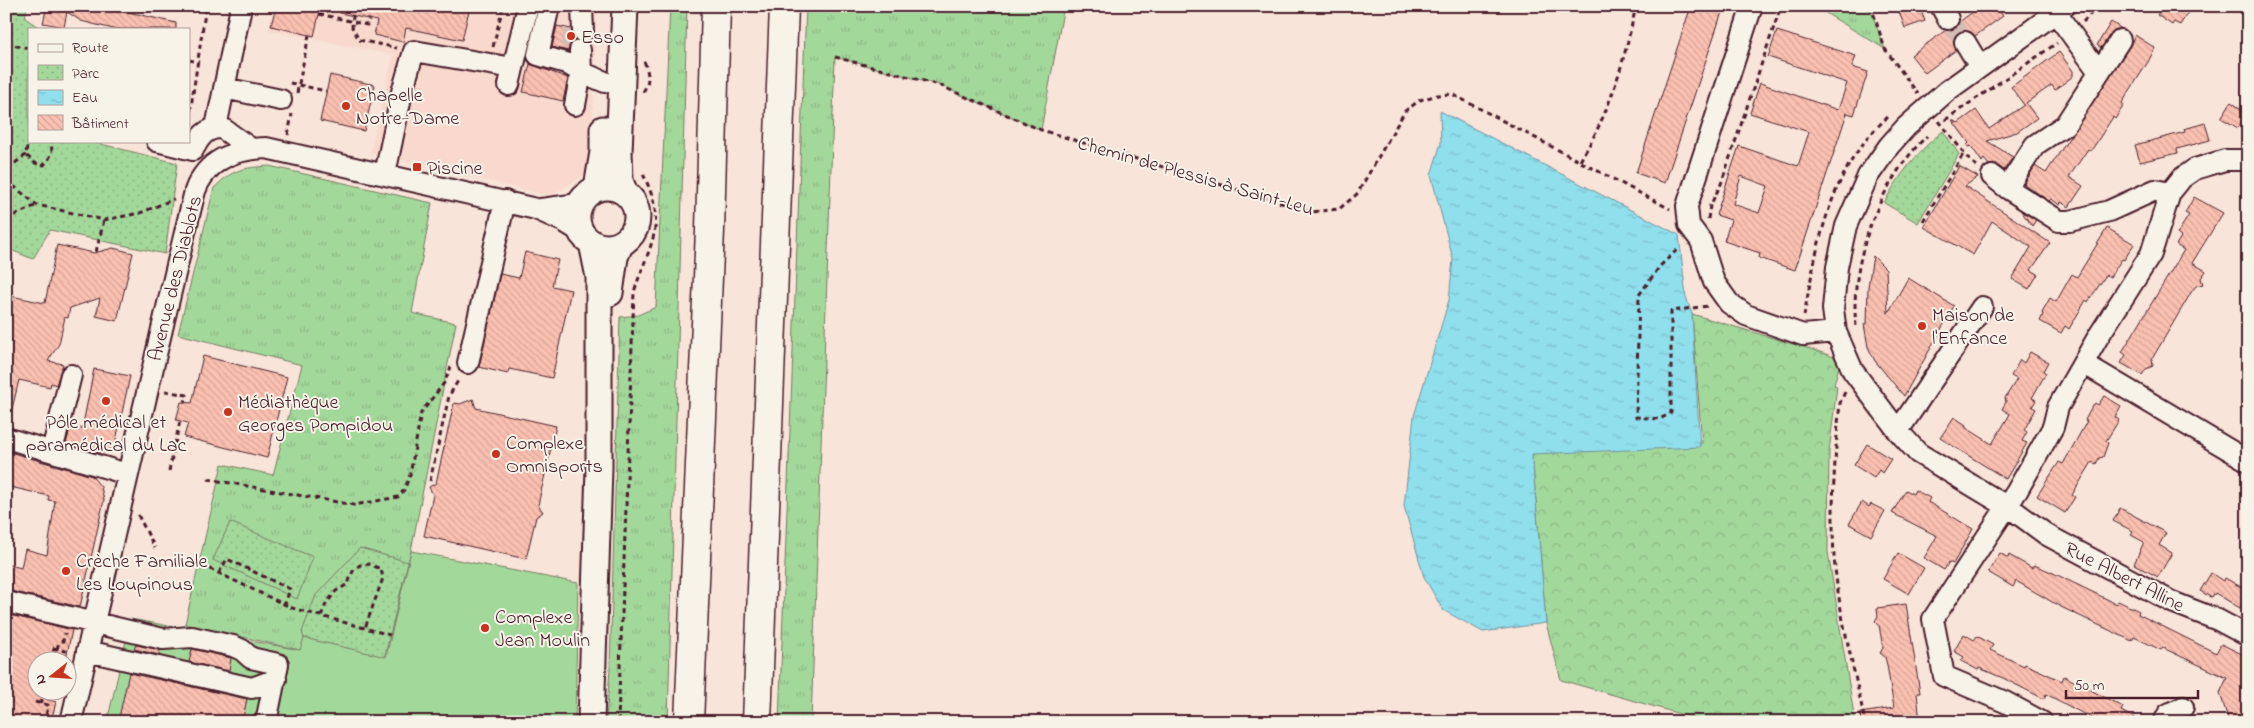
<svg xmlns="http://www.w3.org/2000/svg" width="2254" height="728" font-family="'Indie Flower',sans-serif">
<defs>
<pattern id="grass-tufts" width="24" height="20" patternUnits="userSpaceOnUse" patternTransform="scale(1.25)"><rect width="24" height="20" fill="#a3d89b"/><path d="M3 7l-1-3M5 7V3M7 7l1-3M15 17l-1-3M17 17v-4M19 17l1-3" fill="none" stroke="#8eb986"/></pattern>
<pattern id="forest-crowns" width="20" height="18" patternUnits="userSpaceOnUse" patternTransform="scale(1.25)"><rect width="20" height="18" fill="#a3d89b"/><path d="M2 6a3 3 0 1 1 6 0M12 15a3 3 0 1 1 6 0" fill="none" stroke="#8eb986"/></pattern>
<pattern id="park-dots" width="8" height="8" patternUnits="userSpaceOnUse" patternTransform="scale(1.25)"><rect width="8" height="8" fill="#a3d89b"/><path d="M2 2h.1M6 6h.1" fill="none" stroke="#8eb986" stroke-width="1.8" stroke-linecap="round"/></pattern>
<pattern id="water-ripples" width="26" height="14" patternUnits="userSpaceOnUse" patternTransform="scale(1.25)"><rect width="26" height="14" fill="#8fdfec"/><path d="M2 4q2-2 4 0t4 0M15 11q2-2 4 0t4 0" fill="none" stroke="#7dbfcb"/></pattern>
<pattern id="building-back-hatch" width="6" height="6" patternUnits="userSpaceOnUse" patternTransform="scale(1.25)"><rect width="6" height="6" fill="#fac0b2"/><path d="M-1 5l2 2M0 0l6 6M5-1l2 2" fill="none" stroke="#d8a599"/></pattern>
</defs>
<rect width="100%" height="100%" fill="#f8e4d8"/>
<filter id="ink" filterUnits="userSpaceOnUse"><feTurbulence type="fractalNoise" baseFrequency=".02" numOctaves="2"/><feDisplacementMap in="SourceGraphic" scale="10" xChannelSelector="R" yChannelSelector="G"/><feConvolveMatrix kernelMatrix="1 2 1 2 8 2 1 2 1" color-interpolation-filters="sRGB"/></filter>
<g filter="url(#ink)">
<path fill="#f9d9cd" d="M272 6H597L591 160 584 176 551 196 370 153 393 55 269 30Z"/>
<path fill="url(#grass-tufts)" stroke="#767c63" d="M670 6H687L668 722H606L610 669 620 317 638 315 656 307Z
M806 6H1064L1041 130 939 85 835 57 811 722H779Z
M1814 6H1869L1885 49Z
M269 166 432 203 412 313 456 323 411 551 384 659 305 638 300 650 185 624 222 464 273 475 302 365 178 334 214 188C233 169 242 168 269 166Z"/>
<path fill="url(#forest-crowns)" stroke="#767c63" d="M1692 314 1820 352 1834 357 1839 366 1834 385 1837 386 1829 452 1828 552 1855 722H1708L1561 680 1546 623 1532 453 1702 443Z"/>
<path fill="url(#park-dots)" stroke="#767c63" d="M6 6H27L25 18 41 29H29V141H89L177 163 165 254 50 230 33 259 6 248Z
M1943 131 1959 154 1918 223 1884 203C1899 175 1918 151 1943 131Z
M230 522 313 557 297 599 213 560Z
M360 548 408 562 384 659 304 638 302 632 316 595Z"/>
<path fill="#a3d89b" stroke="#767c63" d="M411 551 578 583 575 722H107L131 619 300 650 304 638 386 657Z"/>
<path fill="url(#water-ripples)" stroke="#73929f" d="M1440 111 1679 235 1686 297 1692 314 1700 447 1532 454 1546 623 1483 632 1443 610 1424 577 1404 506 1414 416 1449 300 1453 259 1431 175 1441 143Z"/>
<path fill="url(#building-back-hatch)" stroke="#4a1f2b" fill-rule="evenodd" d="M47 6H125L124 11 176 23V29H113L81 21 67 12 64 27 43 23Z
M276 6H321L314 36 271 26Z
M340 6H470L462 40 406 28 403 42 374 35 377 21 340 13Z
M1691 6H1724L1665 183 1636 173Z
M1897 6H1919L1925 21 1905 28Z
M1981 6H1996L2003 16 1975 36 1965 30 1959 32 1953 42 1956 50 1925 73 1911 55 1946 30 1954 29 1959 22Z
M2151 6H2192L2180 25 2174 22 2172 25 2157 15 2159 12Z
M2111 22 2122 29 2114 30 2101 48 2097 45Z
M557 26 571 29 574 40 570 44 568 51 552 47Z
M1777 31 1856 56 1852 67 1868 72 1854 115 1847 113 1795 270 1759 258 1760 253 1724 241 1731 220 1716 215 1739 146 1798 166 1809 132 1750 113 1760 83 1838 110 1847 83 1768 57ZM1741 176 1768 186 1759 213 1733 204Z
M2135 35 2155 48 2148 62 2122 103 2124 105 2115 119 2113 117 2091 151 2088 149 2069 177 2083 186 2069 207 2061 202 2060 205 2051 199 2049 201 2024 184 2035 166 2046 173 2130 46Z
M2059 52 2073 71V76L2055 90 2052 85 2026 103 2037 118 2017 132 1987 141 2013 157 2004 170 1996 164 1989 165 1984 159 1982 162 1971 146 1968 147 1967 145 1969 143 1952 120 1958 123 1976 110 1989 129 2024 105 2011 87Z
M530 64 568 78 563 101 523 92Z
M330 75 375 85 364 131 320 121Z
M2231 102 2247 113 2238 128 2221 118Z
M2205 123 2210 140 2177 149 2178 153 2140 162 2135 145 2185 132 2184 129Z
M1959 166 1978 177 1965 186 2050 243 2031 270 2038 274 2029 289 2012 279 2031 247 1992 221 1973 255 1924 227Z
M2194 197 2223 213 2192 263 2206 271 2201 278 2203 284 2196 286 2192 291 2152 359 2153 366 2146 369 2142 375 2121 363 2126 355 2122 352 2184 250 2176 245 2181 237 2177 234 2189 215 2185 213Z
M2021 211 2036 220 2032 226Z
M2107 228 2134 244 2124 260 2122 259 2110 277 2106 275 2088 302 2086 300 2069 329 2065 326 2061 333 2040 321 2043 315 2042 312 2050 298 2056 302 2072 274 2077 277Z
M57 245 94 253 113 248 133 253 117 321 96 316 100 298 70 308 68 318 65 317 59 344 48 361 63 364 56 385 51 383 50 387 19 380 12 409 6 408V295L45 303Z
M525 252 558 260 552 286 571 290 552 378 509 369 508 374 479 367 500 274 519 278Z
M1873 256 1886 269 1888 313 1908 278 1954 306 1904 396 1875 361 1868 347 1864 324H1867L1868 287Z
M2030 352 2048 362 2043 371 2046 373 2032 398 2036 400 2032 407 2036 409 2024 430 2027 432 2022 441 2027 443 2006 479 1940 438 1954 417 1966 425 1965 427 1992 444 2010 414 2002 409 2006 402 2005 398 2017 379 2011 376 2020 360 2024 363Z
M203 356 287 377 267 458 184 437 188 423 176 420 181 402 192 403Z
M94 369 130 376 115 445 107 451 99 453 66 444 71 425 82 429Z
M2104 396 2121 406 2115 417 2119 420 2106 441 2108 443 2103 457 2099 458 2096 464 2092 462 2072 495 2075 497 2065 513 2037 496 2059 462 2063 464 2087 421 2085 420 2091 409 2095 403 2098 405Z
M473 399 476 408 556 426 538 505 543 512 536 517 526 559 424 536 433 495 429 487 436 483 454 403 460 404Z
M1867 444 1891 459 1882 473 1879 470 1874 478 1854 465Z
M6 451 92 476 101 487 104 500 80 607 6 590V564L21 568 25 549 47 555 55 501 48 500 49 496 6 486Z
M1906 490 1913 494 1915 490 1930 498 1928 502 1973 529 1953 564 1949 562 1944 570 1924 558 1937 536 1892 513Z
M1862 502 1869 507 1871 504 1885 511 1871 536 1849 524Z
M2120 508 2166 533 2159 545 2172 553 2158 577 2134 564 2144 542 2131 535 2133 531 2113 521Z
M1898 553 1924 568 1909 594 1883 579Z
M2000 553 2008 558 2009 555 2032 568 2034 565 2049 571 2117 604 2118 601 2139 611 2138 614 2216 653 2221 644 2248 657V722H2229L2220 693 2227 678 2163 648 2161 650 2134 637 2132 641 2059 606 2016 581 2013 587 1988 572Z
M2211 573 2223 581 2225 578 2248 591V595L2240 608 2215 593 2212 598 2200 591Z
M1906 604 1920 693H1917L1920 722H1861L1860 713 1894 708 1887 665 1885 657 1880 653 1883 648 1879 625 1875 621 1878 616 1877 608Z
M10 615 72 630 66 659 56 657V660H38V690H48L46 699 56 702 51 722H6V632Z
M1964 634 1974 640 1977 636 1993 645 1990 650 2024 666 2025 664 2062 681 2064 676 2123 707 2121 711 2143 722H2099L2046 694 2044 699 2003 678 1979 668 1978 670 1961 661 1964 657 1954 651Z
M136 645 160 650 159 655 134 649Z
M192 649 231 658 229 671 189 662Z
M129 673 247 699 242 722H118Z"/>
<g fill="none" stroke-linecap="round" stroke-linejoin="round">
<path stroke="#d5bdb5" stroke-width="20" stroke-dasharray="20 10" stroke-linecap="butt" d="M1948 19 1965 42
M571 48 574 30"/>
<g stroke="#4a1f2b" stroke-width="24">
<path id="minor" d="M549 6 538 55 566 63 581 72 605 82
M582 6 583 32
M1752 6 1687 206 1689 225 1701 241 1714 282 1729 303 1746 315 1803 335 1836 332
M1941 6 1948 19
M2065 6 1947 91 1906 127 1889 146 1868 176 1846 226 1837 267 1833 309 1836 332 1853 371 1898 431 1918 453 2013 510 2047 535 2172 602 2218 620 2248 636
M2056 13 2099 72
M2120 40 2065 125 2035 145 2007 188 2059 221H2070L2109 211 2155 190 2170 193
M1965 42 1980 67
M509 85 528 6
M224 88 281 100
M575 105 581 72 580 50
M216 127 240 12
M157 141 193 150C199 138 206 127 222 128L250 148
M385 174 402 92 414 51 513 68
M1992 176 2007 188
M541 209 579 204
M468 363 505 201
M2083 363 2248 461
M1898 431 1982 307
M6 438 127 474
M52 451 71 375
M6 602 163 639 192 637 233 646 242 650 251 658 278 664 266 722
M87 651 252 688 276 679
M71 722C112 545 152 367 195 191 206 160 235 149 266 148L536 209 563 221 581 232
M2042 722 2005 702 1944 676 1933 619 2017 491 2053 427 2058 407 2098 337 2151 254 2170 193 2182 178 2195 169 2225 160H2248
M2164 722 2168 714 2183 707"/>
</g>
<g stroke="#4a1f2b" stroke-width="29">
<path id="major" d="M577 217a30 30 0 1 1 60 0a30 30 0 1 1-60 0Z
M597 188 603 152V129
M624 191 620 181 619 152 625 6
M610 293 615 257 620 245
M591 722 599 468V277L592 243"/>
</g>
<g stroke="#4a1f2b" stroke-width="31">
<path id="highway" d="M689 722 710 230 716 6
M757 722 784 6"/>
</g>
<path stroke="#4a1f2b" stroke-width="3" stroke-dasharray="5 4" stroke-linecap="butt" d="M354 6 352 27 359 40 397 48
M1869 6 1873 12 1885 49 1918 94
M319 14 367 25 369 19
M2083 22 2098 6
M6 44 29 48
M493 47 503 6
M835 57 939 85 1041 130 1311 212 1339 209 1357 194 1405 111 1420 100 1438 95 1452 94 1670 209
M189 60 199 62
M290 83 326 91
M643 92C650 81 649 74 644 61
M297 93 309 35
M189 120 206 6
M1945 120 2057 43
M1939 121 1971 162 1979 167
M288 135 292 114
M32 141 27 144 26 155 35 163 44 165C51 157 54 152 50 141
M1580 161C1611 110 1623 65 1636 6
M6 165 15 163 26 155
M6 180 37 205 104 220 140 213 174 199
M6 219 37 205
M1708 219 1710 206 1721 184 1781 6
M1923 221 1964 153
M1677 250 1660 266 1639 295 1636 417 1660 419 1671 413V311L1708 306
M96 252 104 220
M1804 316C1817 244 1830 168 1888 117
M1856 326C1849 262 1880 180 1927 136
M165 391 187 395 185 402
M1845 392 1840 403C1835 454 1831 505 1834 556 1838 612 1854 667 1865 722
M169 471 180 421
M208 479 354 505 398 497 404 490 410 475 421 413 444 383 451 367
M430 481 449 396 459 379
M138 515 155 548
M193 561 292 608 390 635
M219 573 227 559 290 589 285 604
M321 616 326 604 336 591 348 584 353 571 360 565 369 564 381 569 383 578 365 628
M53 648 69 652
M57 649 59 642 63 641 65 633
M51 660 54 649
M35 702 48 705 45 722
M41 704 45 690
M618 722 634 292C650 242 669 225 642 172"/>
<use href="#minor" stroke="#f7f3e8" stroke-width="20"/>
<use href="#major" stroke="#f7f3e8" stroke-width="25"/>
<use href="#highway" stroke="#f7f3e8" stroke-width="28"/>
</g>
</g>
<g fill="#c8321e" stroke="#f7f3e8" stroke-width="2">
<circle cx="571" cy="36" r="5"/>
<circle cx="346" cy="106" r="5"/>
<rect x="412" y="162" width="10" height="10" rx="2.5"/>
<circle cx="1922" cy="326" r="5"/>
<circle cx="106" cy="401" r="5"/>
<circle cx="228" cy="412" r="5"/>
<circle cx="496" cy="454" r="5"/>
<circle cx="66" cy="571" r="5"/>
<circle cx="485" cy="628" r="5"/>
</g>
<g text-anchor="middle" stroke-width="4" stroke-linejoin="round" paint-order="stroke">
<g font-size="20" fill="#4a1f2b" stroke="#f7f3e8" text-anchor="start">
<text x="581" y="43">Esso</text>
<text x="356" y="101">Chapelle<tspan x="356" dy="23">Notre-Dame</tspan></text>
<text x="427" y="174">Piscine</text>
<text x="1932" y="321">Maison de<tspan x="1932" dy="23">l'Enfance</tspan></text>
<text x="238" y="408">Médiathèque<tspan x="238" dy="23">Georges Pompidou</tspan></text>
<text x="106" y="428" text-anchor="middle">Pôle médical et<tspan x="106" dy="23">paramédical du Lac</tspan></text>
<text x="506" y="449">Complexe<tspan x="506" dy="23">Omnisports</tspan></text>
<text x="76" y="567">Crèche Familiale<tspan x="76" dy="23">Les Loupinous</tspan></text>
<text x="495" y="623">Complexe<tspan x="495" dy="23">Jean Moulin</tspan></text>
</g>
<g font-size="20" fill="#4a1f2b" stroke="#f7f3e8">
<text transform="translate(1196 175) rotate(16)" y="7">Chemin de Plessis à Saint-Leu</text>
<text transform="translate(174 278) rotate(-76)" y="7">Avenue des Diablots</text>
<text transform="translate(2125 576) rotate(27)" y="7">Rue Albert Alline</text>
</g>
</g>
<rect width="2254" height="728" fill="none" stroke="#f7f3e8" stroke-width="25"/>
<rect x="12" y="12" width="2229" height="703" fill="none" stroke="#4a1f2b" stroke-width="2" filter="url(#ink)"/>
<rect x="28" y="28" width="162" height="115" fill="#f7f3e8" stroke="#b29e9c"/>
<rect x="38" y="44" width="25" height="8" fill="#f7f3e8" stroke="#b29e9c"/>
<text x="72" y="52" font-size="15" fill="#4a1f2b">Route</text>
<rect x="38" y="65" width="25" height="15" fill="url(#park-dots)" stroke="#b29e9c"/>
<text x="72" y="78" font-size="15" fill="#4a1f2b">Parc</text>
<rect x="38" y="90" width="25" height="15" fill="url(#water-ripples)" stroke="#b29e9c"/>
<text x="72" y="102" font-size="15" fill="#4a1f2b">Eau</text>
<rect x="38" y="115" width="25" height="15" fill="url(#building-back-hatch)" stroke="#b29e9c"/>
<text x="72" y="128" font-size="15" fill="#4a1f2b">Bâtiment</text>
<g transform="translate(52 676) rotate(253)"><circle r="24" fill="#f7f3e8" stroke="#b29e9c"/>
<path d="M0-4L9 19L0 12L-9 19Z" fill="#c8321e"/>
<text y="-8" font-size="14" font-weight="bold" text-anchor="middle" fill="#4a1f2b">N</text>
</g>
<path d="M2066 690v8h132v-8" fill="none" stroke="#4a1f2b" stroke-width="2.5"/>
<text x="2074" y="690" font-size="15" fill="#4a1f2b" stroke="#f7f3e8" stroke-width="4" paint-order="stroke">50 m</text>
</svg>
